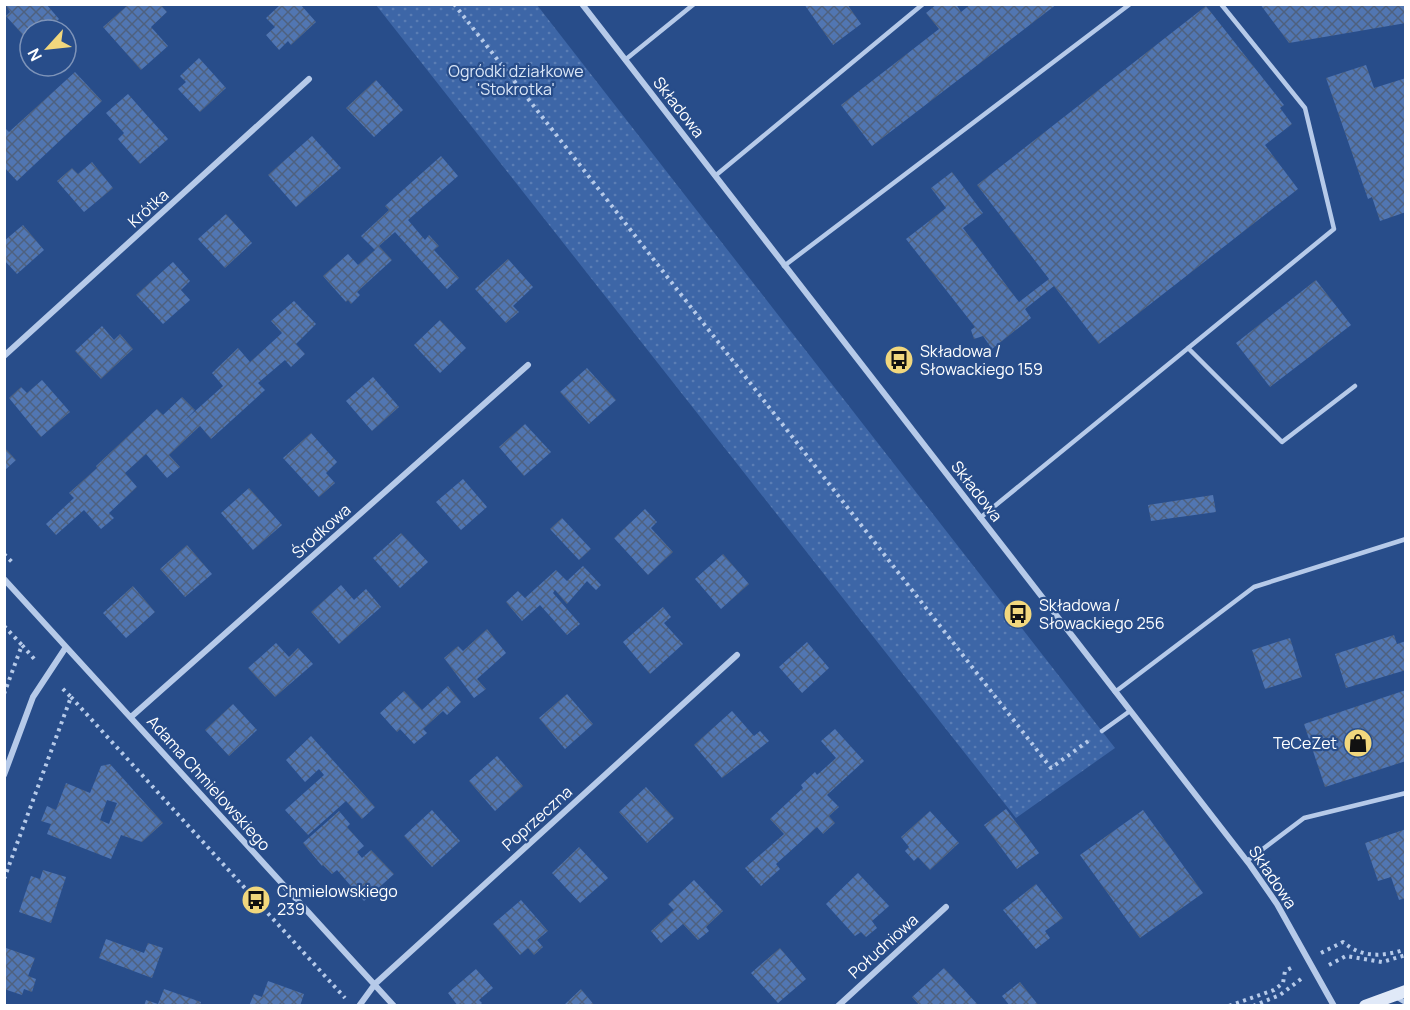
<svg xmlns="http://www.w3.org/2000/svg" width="1410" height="1010" font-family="Manrope,sans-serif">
<defs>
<pattern id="grass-dots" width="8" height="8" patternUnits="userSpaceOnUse" patternTransform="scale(1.5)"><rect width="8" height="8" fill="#3d66a7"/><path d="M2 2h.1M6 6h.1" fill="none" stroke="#5a7db4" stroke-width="1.8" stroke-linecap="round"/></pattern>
<pattern id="building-cross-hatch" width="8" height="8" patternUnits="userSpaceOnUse" patternTransform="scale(1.5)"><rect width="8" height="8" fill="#5176b2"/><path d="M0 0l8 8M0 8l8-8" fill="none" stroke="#4e617f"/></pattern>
</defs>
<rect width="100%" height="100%" fill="#284d8a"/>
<path fill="url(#grass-dots)" d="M376 5H537L1115 748 1016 818Z"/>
<path fill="url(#building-cross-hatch)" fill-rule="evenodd" d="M5 4H46L59 19 47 30H30V43L6 16 10 12Z
M129 4H160L167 12 151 27 168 46 141 70 103 27Z
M281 4H300L316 22 291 45 288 41 279 50 266 35 275 27 266 18Z
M804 4H847L861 24 833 45Z
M937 4H956L961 12 971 4H1057L872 146 841 105 939 29 926 13Z
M1260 4H1406V23L1289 43Z
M1206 6 1284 105 1280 108 1292 124 1265 145 1298 189 1099 344 1054 286 1025 309 1031 318 992 349 983 336 974 339 971 330 975 327 906 239 946 208 931 188 952 172 983 213 963 228 1019 302 1049 279 977 185Z
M199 58 226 88 200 112 178 89 186 82 180 76Z
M1366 65 1374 88 1406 78V212L1380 221 1372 197 1368 199 1326 78Z
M75 72 102 101 17 181 4 167V127L9 132Z
M376 80 403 110 374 137 346 108Z
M128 94 168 139 140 164 118 139 124 133 106 113Z
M312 136 341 168 296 207 268 175Z
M441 156 458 176 408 220 425 240 429 235 439 246 434 250 459 278 447 289 395 232 379 246 392 260 357 292 360 295 351 304 348 300 346 302 323 276 348 254 358 265 375 250 361 236 389 210 385 206Z
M92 162 113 188 84 212 57 181 72 168 78 174Z
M226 214 252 243 225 268 198 239Z
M23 225 44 250 17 274 4 260V241Z
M508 259 533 287 513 306 519 312 506 323 475 289Z
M173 262 190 281 181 290 190 300 163 324 136 295Z
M1316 280 1351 325 1270 387 1236 343Z
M294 301 316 324 296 344 305 354 291 367 285 360 258 383 265 390 211 439 200 426 169 455 180 467 167 478 146 454 125 473 137 487 109 513 114 518 101 529 84 510 56 535 46 524 74 498 69 493 97 468 96 466 157 409 163 415 182 397 195 410 183 422 223 386 212 373 238 348 250 362 282 333 271 321Z
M440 320 466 348 440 373 414 345Z
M102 326 114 340 120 334 133 349 101 379 75 351Z
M587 368 616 400 589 424 560 392Z
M373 377 399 407 372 431 346 401Z
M42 380 70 412 41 437 9 398 21 387 27 393Z
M525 424 551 452 524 476 499 447Z
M311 433 337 462 326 473 335 483 319 497 283 458Z
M4 447 16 460 4 471Z
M463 479 487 507 461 530 436 502Z
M249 488 282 525 253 550 221 513Z
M1213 495 1216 512 1151 521 1148 505Z
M645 509 657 522 651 528 673 552 648 575 614 538Z
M562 518 591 549 579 560 550 529Z
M401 533 428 562 400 588 373 558Z
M187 545 212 574 185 597 160 569Z
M723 554 749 584 721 609 695 579Z
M583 566 601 585 596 590 587 581 567 604 555 590 553 593 580 624 567 635 540 605 522 621 506 602 518 591 525 598 556 570 567 581Z
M341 585 354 600 366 589 381 607 339 644 311 612Z
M133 586 155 612 126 638 103 613Z
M663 607 671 617 664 623 683 644 650 674 623 642Z
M487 629 506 653 477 679 486 689 474 698 444 658 458 646 463 651Z
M1394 635 1397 644 1406 641V670L1346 688 1335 654Z
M1290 638 1302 677 1265 689 1252 650Z
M807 642 829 668 802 693 779 667Z
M276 643 289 657 298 648 313 664 275 697 248 668Z
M448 686 461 702 447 715 443 711 423 729 427 733 414 744 400 729 397 732 380 713 404 691 422 710Z
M1406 690V761L1325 787 1304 724Z
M567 694 593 724 565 749 539 718Z
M233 704 257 730 229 756 205 730Z
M732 711 754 736 760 731 769 741 722 778 694 745Z
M835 729 864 761 827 795 839 807 829 816 835 823 823 834 817 827 776 864 780 869 761 886 745 868 784 834 770 819 803 788 801 785 815 772 817 775 836 758 821 741Z
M311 736 375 807 362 819 346 801 308 835 285 810 324 775 319 769 305 782 286 760Z
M497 756 523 786 495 811 469 781Z
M110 764 163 823 142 842 121 835 111 859 47 834 51 824 41 821 47 806 56 810 66 783 90 793 101 766ZM107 800 117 803 109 824 100 820Z
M646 787 674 818 647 843 619 812Z
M1006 809 1039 853 1017 869 984 825Z
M432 810 460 841 432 867 404 836Z
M1143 810 1203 893 1140 938 1080 855Z
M339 811 350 824 347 827 364 846 357 852 362 858 371 850 394 874 364 901 337 870 332 874 323 865 322 866 303 843Z
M930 811 959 843 930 870 918 857 914 861 905 851 909 847 901 837Z
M1406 829V898L1399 900 1391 877 1378 881 1365 843Z
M579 847 608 878 580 903 552 873Z
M43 870 66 877 51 923 19 912 31 876 40 879Z
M858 873 889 906 872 921 877 928 866 937 861 932 855 936 826 904Z
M694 880 723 911 706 927 709 931 698 940 683 924 661 943 651 931 674 910 668 904Z
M1036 884 1063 918 1045 931 1050 938 1036 949 1003 910Z
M521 900 548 931 537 940 543 947 534 955 528 948 520 955 493 924Z
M106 939 144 953 148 943 163 948 152 978 99 958Z
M6 948 35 958 28 976 36 979 32 992 24 989 22 995 4 989Z
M780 948 806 979 778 1003 751 973Z
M944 968 979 1006H920L912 997Z
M476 969 493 988 479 1000 482 1003 479 1006H458L448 993Z
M268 981 304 994 300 1006H249L254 994 262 997Z
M1020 982 1039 1006H1010L1002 996Z
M164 989 201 1002 200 1006H144L146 1000 158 1004Z
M581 989 595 1006H563Z"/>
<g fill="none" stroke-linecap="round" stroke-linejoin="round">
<path stroke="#b6cae9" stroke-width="4" stroke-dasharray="3 4.5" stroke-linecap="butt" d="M454 4 1051 768 1091 739
M4 554 13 563
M4 626 22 645
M4 694 22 645 36 661
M71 697 345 998
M4 879 71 697 60 686
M1321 953 1343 942C1362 958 1383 957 1406 949
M1329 965 1346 956 1382 962 1406 955
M1229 1006 1274 990 1283 983 1285 971 1293 967
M1253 1006 1280 995 1301 979"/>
<path stroke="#b6cae9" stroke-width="4.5" d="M625 60 694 4
M715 176 923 4
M784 266 1130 4
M1188 348 1282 442 1355 386
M980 518 1334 229 1305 108 1221 4
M1115 692 1254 587 1406 539
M1102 731 1130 711
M1247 861 1304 818 1406 793
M1396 997 1406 1003"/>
<path stroke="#b6cae9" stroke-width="6" d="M582 4 1250 865 1277 904 1334 1006
M4 356 309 79
M4 579 394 1006
M131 717 528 365
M4 775 33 697 66 647
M359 1006 375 984 737 655
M838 1006 946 907"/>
<path stroke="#e0e9f8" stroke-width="12" d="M1365 1006 1406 991"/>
</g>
<defs>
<g id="bus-disc" transform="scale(1.5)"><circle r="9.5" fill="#f1d77d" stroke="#284d8a"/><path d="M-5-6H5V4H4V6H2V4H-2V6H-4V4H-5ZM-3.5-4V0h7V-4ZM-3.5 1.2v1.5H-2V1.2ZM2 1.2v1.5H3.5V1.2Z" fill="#111"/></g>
<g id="shop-disc" transform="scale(1.5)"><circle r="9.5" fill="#f1d77d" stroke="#284d8a"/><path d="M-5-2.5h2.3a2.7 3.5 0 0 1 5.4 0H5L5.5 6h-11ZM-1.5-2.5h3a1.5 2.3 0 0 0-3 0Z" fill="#111"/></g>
</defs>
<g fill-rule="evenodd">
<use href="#bus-disc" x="899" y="360"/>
<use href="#bus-disc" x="1018" y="614"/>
<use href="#shop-disc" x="1358" y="743"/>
<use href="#bus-disc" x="256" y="900"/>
</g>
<g text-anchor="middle" stroke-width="4.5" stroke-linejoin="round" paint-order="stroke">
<g font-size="16" fill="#dae6f7" stroke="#284d8a">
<text x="516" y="77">Ogródki działkowe<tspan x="516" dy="18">'Stokrotka'</tspan></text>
</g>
<g font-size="16" fill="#fff" stroke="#284d8a">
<text transform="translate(679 107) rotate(52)" y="6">Składowa</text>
<text transform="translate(148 208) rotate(-42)" y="6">Krótka</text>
<text transform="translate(977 491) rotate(52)" y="6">Składowa</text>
<text transform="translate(321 531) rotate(-42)" y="6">Środkowa</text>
<text transform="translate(209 783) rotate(48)" y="6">Adama Chmielowskiego</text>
<text transform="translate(537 818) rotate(-42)" y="6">Poprzeczna</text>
<text transform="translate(1273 877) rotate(56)" y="6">Składowa</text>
<text transform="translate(883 946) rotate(-42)" y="6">Południowa</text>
</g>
<g font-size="16" fill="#fff" stroke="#284d8a" text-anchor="start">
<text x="920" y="357">Składowa /<tspan x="920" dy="18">Słowackiego 159</tspan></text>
<text x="1039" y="611">Składowa /<tspan x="1039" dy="18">Słowackiego 256</tspan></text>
<text x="1337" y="749" text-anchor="end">TeCeZet</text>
<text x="277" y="897">Chmielowskiego<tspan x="277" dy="18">239</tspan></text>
</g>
</g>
<rect width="1410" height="1010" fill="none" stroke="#ffffff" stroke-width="12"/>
<g transform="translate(48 48) rotate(243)"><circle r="28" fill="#284d8a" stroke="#7e94b9" stroke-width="1.5"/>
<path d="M0-4.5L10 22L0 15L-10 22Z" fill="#f1d77d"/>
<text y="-9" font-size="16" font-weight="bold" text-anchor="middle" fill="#ffffff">N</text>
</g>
</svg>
